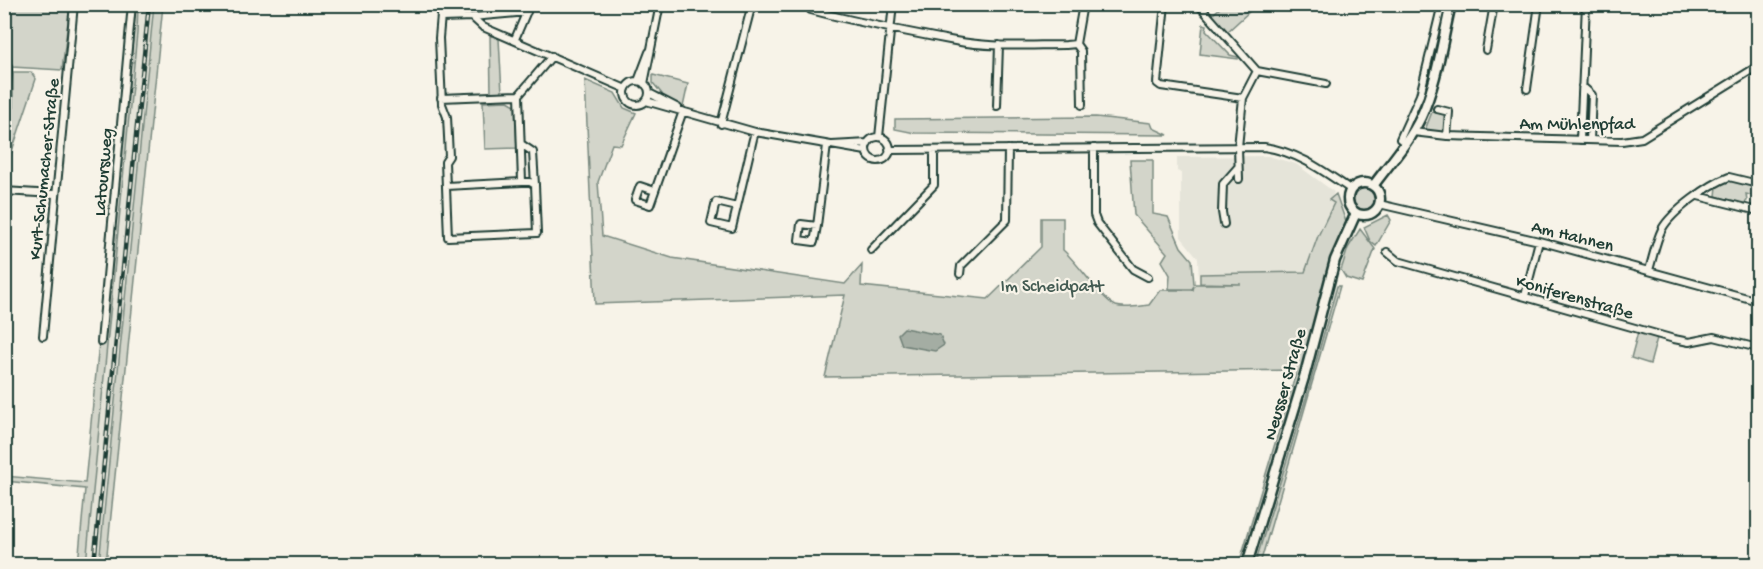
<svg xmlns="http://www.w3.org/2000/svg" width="1763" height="569" font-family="'Gochi Hand',sans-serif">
<rect width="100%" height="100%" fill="#f7f3e8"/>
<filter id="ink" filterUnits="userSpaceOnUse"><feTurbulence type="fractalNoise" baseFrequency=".0167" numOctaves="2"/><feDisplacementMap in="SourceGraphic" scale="12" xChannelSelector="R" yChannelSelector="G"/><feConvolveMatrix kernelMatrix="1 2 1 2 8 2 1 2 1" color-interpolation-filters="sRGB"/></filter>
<g filter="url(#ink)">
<path fill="#e5e4d9" d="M138 5H154L99 564H86Z
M1268 156 1296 164 1334 192 1330 200 1334 202 1318 236 1303 283 1199 284 1198 258 1181 237V173L1177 171V157Z"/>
<path fill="#d3d5ca" stroke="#79897f" stroke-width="1.5" d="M154 4 163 5 106 564H99Z
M4 5H70L62 70 12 67Z
M136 5H138L137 33 86 564H78L85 489 5 481 4 476 85 483 99 343H104Z
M1223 5H1246L1251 10 1226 33 1211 16Z
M1203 24 1207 25 1206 30 1230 55 1238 57V59L1200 54Z
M490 35 499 39 502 93H491Z
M13 72H31L36 79 5 172C4 152 13 131 11 113H13Z
M653 75 688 84 683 107 661 97 662 94 653 83Z
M585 80 615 93 624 108 636 113 621 145 612 144 598 182 602 236 672 258 845 284 862 265 861 286 988 299 1041 247V218H1063V250C1078 263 1102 300 1116 306 1124 309 1140 306 1149 305L1160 290H1193L1194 286 1192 289H1169L1170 275 1162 261 1167 253 1134 215 1130 160H1153V214L1168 217 1181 247 1192 260 1194 284H1241L1200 283V274L1305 272 1318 236 1334 203 1329 200 1336 194 1346 222 1324 284 1287 422 1242 564H1239L1297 370 825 377 845 295 595 304Z
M508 101 515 105 517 148 485 149 483 102Z
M1432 112 1447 114 1445 133 1425 130Z
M1096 117 1151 123 1153 128 1168 135 915 133 895 129V119Z
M1729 180 1758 188V191L1754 196 1746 194 1747 201 1743 204 1716 196 1717 187Z
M1352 198a12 12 0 1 1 24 0a12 12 0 1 1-24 0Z
M1388 215 1391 220 1376 246 1370 241 1364 227Z
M1360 229 1375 249 1362 283 1346 278 1341 270 1348 248Z
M1334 282 1299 414 1251 564 1297 414Z
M1337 286H1340L1260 564H1255L1306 398Z
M1638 332 1657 338 1650 364 1631 358Z"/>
<path fill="#a4ada3" stroke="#6f8077" stroke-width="1.5" d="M904 328 940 335 944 345 935 351 902 345 898 334Z"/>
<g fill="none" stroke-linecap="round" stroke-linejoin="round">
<g stroke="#1f3d34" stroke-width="10">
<path id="street" d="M442 4 439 38 442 104 447 117 449 156 445 162 448 237 537 233 535 185 530 182H522L519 95 552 56
M812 4 811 10C859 23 907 32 955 41 991 48 1030 45 1066 45L1076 44 1083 4
M1165 4 1157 83 1161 86 1243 98
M1198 4 1257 71
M472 17 527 12
M442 18 472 17 483 27 626 89
M515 39 530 4
M4 43 8 70 4 125
M1076 44 1081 51 1082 105
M1486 50 1494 4
M1257 71 1326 84
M638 81 649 52
M625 93a12 12 0 1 1 24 0a12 12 0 1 1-24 0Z
M644 84 660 4
M1582 86 1592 95 1590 140
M1527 89 1539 4
M649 93 678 108
M441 98 519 95
M646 101 755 132 866 151
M997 106 999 45
M1437 109 1449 112 1447 136
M721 124 752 4
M1413 132 1447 136 1622 141 1642 138 1758 66
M879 137 893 4
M866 149a12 12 0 1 1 24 0a12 12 0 1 1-24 0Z
M1580 140 1586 4
M1405 143 1400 139 1420 95 1442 4
M521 144 533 152 535 185
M832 145 868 143
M1094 148V215L1097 223 1133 269 1148 277
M889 150 1264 147C1298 152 1322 170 1350 189
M1239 179 1238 147 1243 98 1257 71
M446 186 522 182
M4 191 54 194
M655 191 640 186 635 200 650 205 683 111
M1698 196 1758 211
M1379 204 1539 241 1758 301
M737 207 716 202 711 223 732 228 753 139 755 132
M1224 224 1222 212 1223 184 1238 167
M817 226 814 242 799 240 801 224 817 226 827 145
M871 250 934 185V150
M1387 252 1398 261 1674 339 1689 342 1714 337 1758 348
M1649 270C1653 257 1656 241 1662 229 1672 211 1710 184 1729 177L1758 184
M960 274 961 266 1007 220 1008 149
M1525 296 1539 241
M43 336 74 4
M101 342 132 4"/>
</g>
<g stroke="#1f3d34" stroke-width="13">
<path id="secondary" d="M1348 199a16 16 0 1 1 32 0a16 16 0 1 1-32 0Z
M1373 186C1390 163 1409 142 1421 117 1437 82 1442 42 1451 4
M1247 564 1305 374 1335 260 1356 213"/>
</g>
<use href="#street" stroke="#f7f3e8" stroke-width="6"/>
<use href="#secondary" stroke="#f7f3e8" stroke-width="8"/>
<g stroke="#1f3d34" stroke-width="4.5">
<path id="rail" d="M94 564 149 4"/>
</g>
<use href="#rail" stroke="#f7f3e8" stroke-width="2" stroke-dasharray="7" stroke-linecap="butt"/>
</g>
</g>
<g text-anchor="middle" stroke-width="4.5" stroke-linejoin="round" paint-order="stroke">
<g font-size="18" fill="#1f3d34" stroke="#f7f3e8">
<text x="1577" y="129">Am Mühlenpfad</text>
<text transform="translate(43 169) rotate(-84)" y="6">Kurt-Schumacher-Straße</text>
<text transform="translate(102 172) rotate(-85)" y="6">Latoursweg</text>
<text transform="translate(1573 235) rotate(14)" y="6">Am Hahnen</text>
<text transform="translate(1575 296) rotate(16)" y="6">Koniferenstraße</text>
<text transform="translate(1284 384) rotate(-74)" y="6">Neusser Straße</text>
</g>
<g font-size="18" fill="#435b52" stroke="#f7f3e8">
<text x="1052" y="291">Im Scheidpatt</text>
</g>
</g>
<rect width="1763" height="569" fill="none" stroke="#f7f3e8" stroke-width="24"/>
<rect x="12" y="12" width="1739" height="545" fill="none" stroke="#1f3d34" stroke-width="2" filter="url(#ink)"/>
</svg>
